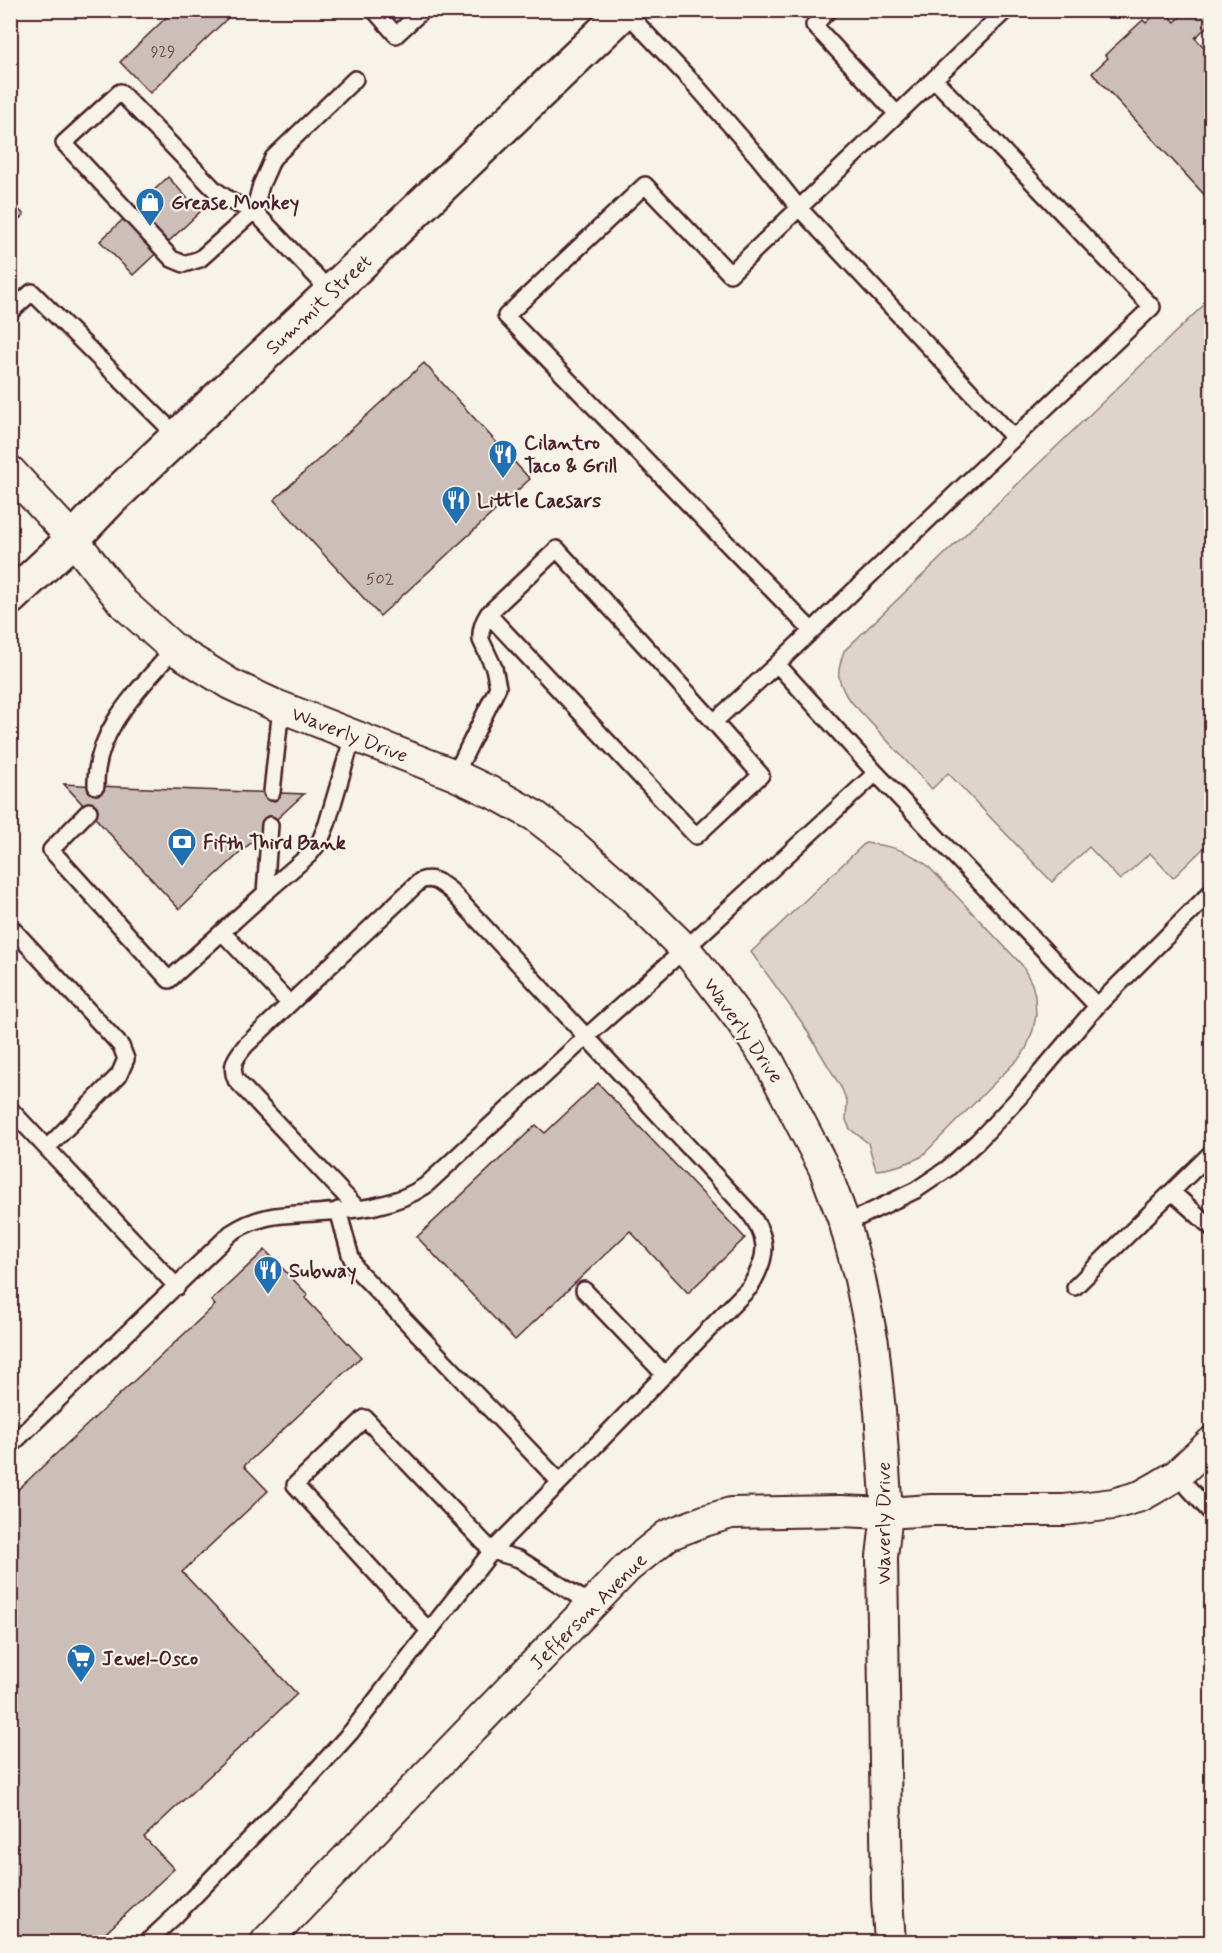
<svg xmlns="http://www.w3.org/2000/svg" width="1222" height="1953" font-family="Mynerve,sans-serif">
<rect width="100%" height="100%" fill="#f7f3e8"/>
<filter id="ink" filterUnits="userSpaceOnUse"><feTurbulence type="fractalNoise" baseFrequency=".0167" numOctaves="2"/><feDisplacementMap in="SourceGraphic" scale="12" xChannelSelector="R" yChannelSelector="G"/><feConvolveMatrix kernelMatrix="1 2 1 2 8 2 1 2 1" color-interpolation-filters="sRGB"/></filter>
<g filter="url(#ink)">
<path fill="#ded4cc" stroke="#947a7c" stroke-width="1.5" d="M1211 298V841L1173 878 1150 853 1120 880 1089 847 1052 882 948 773 932 789 847 697C836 678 837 672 844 651Z
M865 843C891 846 905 849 927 865L1022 965 1032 984 1035 996 1036 1015 1033 1030 1026 1049 1021 1056 921 1157C906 1164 893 1169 876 1170L868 1143 850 1129 846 1120 847 1102 842 1089 803 1024 751 952Z"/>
<path fill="#ccbfb9" stroke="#4a1f2b" stroke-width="1.5" d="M174 10H236L150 93 120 62Z
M1160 10H1163L1175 22 1188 10H1212V22L1195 38 1212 55V203L1092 73 1108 58 1105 55 1143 20 1146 23Z
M168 177 200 212 133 275 100 241Z
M10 200 24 215 10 227Z
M424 363 530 479 380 616 274 500Z
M64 784 96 786 304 794 179 909Z
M598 1083 745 1238 688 1293 630 1231 515 1340 417 1237 536 1125 545 1133Z
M265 1250 308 1295 305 1298 361 1357 244 1466 268 1491 182 1572 297 1694 144 1837 174 1869 96 1942H10V1497L215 1305 211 1301Z"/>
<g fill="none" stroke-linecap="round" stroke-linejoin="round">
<g stroke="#4a1f2b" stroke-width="20">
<path id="lane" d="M374 10 396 35 423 10
M624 10 697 87 758 157 799 208 1014 438 777 664
M829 10 814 25 897 114
M934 79 1006 10
M331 292 254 211 232 202 215 190 120 92 64 143 172 259 184 264 200 259 254 211 261 185 273 158 355 79
M10 312 32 292 177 436
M488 614 696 836 761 775 714 722
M812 631 506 316 645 185 730 274 934 79 1152 307 1014 438
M876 773 1097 1006 1212 891
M96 786C95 729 139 690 174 649
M272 792 281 707
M89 811 51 850 169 980 265 893 309 855 320 841 327 824 353 736
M265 893 270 825
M10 926 121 1046 126 1059 119 1075 47 1148
M222 932 289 1003
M10 1109 177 1287
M1172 1192 1212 1228
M338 1210 350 1254 356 1269 560 1482 750 1287C768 1257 770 1239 748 1211L451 891C441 883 433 876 420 881L246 1045C237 1056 229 1065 236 1080L357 1208
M845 1224 916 1190 947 1169 978 1141 1024 1092 1097 1006
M1075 1287 1212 1152
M584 1290 665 1375
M365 1418 492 1551 429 1631 295 1485Z
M10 1446 231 1233C260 1214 282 1215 315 1213 354 1210 392 1208 425 1186L586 1037 685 949 876 773 777 664 714 722 557 549 488 614C483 622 480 630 481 640L494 668 498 687 455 775
M1177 1475 1212 1514
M560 1482 492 1551 519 1559 592 1605
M147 1942 175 1916 312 1775 351 1732 429 1631"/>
</g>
<g stroke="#4a1f2b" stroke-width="34">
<path id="street" d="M10 471 73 539 123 603 174 649 230 684 273 704 455 775 501 797 535 816 573 845 634 899 685 949 707 976 741 1021 769 1062 824 1168 845 1224 860 1279 873 1343 880 1411 887 1513 882 1557 887 1899 890 1942
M266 1942 627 1568 668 1535 704 1521 731 1513 840 1511 887 1513 931 1510H1064L1113 1504 1141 1496 1157 1487 1177 1475 1212 1442"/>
</g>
<g stroke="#4a1f2b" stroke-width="38">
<path id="secondary" d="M10 598 73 539 111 499 331 292 626 10"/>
</g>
<use href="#lane" stroke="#f7f3e8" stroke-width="15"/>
<use href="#street" stroke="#f7f3e8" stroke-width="30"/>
<use href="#secondary" stroke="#f7f3e8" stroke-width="33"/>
</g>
</g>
<defs>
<g id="shop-pin" transform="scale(1.5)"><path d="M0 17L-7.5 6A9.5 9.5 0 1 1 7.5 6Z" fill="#1f6fb2" stroke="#f7f3e8"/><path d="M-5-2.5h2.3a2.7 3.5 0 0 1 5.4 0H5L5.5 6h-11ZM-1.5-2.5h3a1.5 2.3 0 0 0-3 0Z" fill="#fff"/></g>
<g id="restaurant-pin" transform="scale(1.5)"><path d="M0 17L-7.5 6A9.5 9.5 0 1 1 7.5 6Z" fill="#1f6fb2" stroke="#f7f3e8"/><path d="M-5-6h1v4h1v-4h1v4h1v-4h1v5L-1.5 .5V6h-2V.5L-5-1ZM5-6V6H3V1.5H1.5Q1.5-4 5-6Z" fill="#fff"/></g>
<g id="bank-pin" transform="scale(1.5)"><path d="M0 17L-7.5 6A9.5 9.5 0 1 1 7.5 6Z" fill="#1f6fb2" stroke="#f7f3e8"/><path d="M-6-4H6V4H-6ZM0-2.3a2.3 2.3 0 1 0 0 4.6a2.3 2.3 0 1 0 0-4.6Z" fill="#fff"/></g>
<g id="supermarket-pin" transform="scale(1.5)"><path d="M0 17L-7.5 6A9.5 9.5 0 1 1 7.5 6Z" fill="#1f6fb2" stroke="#f7f3e8"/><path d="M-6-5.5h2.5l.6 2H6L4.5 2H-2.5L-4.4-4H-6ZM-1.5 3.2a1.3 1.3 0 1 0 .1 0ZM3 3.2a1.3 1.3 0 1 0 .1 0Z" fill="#fff"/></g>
</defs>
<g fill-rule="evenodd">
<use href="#shop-pin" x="150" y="202"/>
<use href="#restaurant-pin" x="503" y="454"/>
<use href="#restaurant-pin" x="456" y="500"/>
<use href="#bank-pin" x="182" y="842"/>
<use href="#restaurant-pin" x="268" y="1270"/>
<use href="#supermarket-pin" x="81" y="1658"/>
</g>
<g text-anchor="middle" stroke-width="4.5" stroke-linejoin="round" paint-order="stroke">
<g font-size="16" fill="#6a474e">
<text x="163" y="57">929</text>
<text x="380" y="584">502</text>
</g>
<g font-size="20" font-weight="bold" fill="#4a1f2b" stroke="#f7f3e8" text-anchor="start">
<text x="171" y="209">Grease Monkey</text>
<text x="524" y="449">Cilantro<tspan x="524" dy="23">Taco &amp; Grill</tspan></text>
<text x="477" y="507">Little Caesars</text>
<text x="203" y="849">Fifth Third Bank</text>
<text x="289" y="1277">Subway</text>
<text x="102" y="1665">Jewel-Osco</text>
</g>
<g font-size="20" fill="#4a1f2b" stroke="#f7f3e8">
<text transform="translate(318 304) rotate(-43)" y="7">Summit Street</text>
<text transform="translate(350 734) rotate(21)" y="7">Waverly Drive</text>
<text transform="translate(744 1030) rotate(55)" y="7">Waverly Drive</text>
<text transform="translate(883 1523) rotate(-90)" y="7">Waverly Drive</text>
<text transform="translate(588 1611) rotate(-45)" y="7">Jefferson Avenue</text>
</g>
</g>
<rect width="1222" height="1953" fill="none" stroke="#f7f3e8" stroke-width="36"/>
<rect x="18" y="18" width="1186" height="1917" fill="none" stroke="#4a1f2b" stroke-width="2" filter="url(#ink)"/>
</svg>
